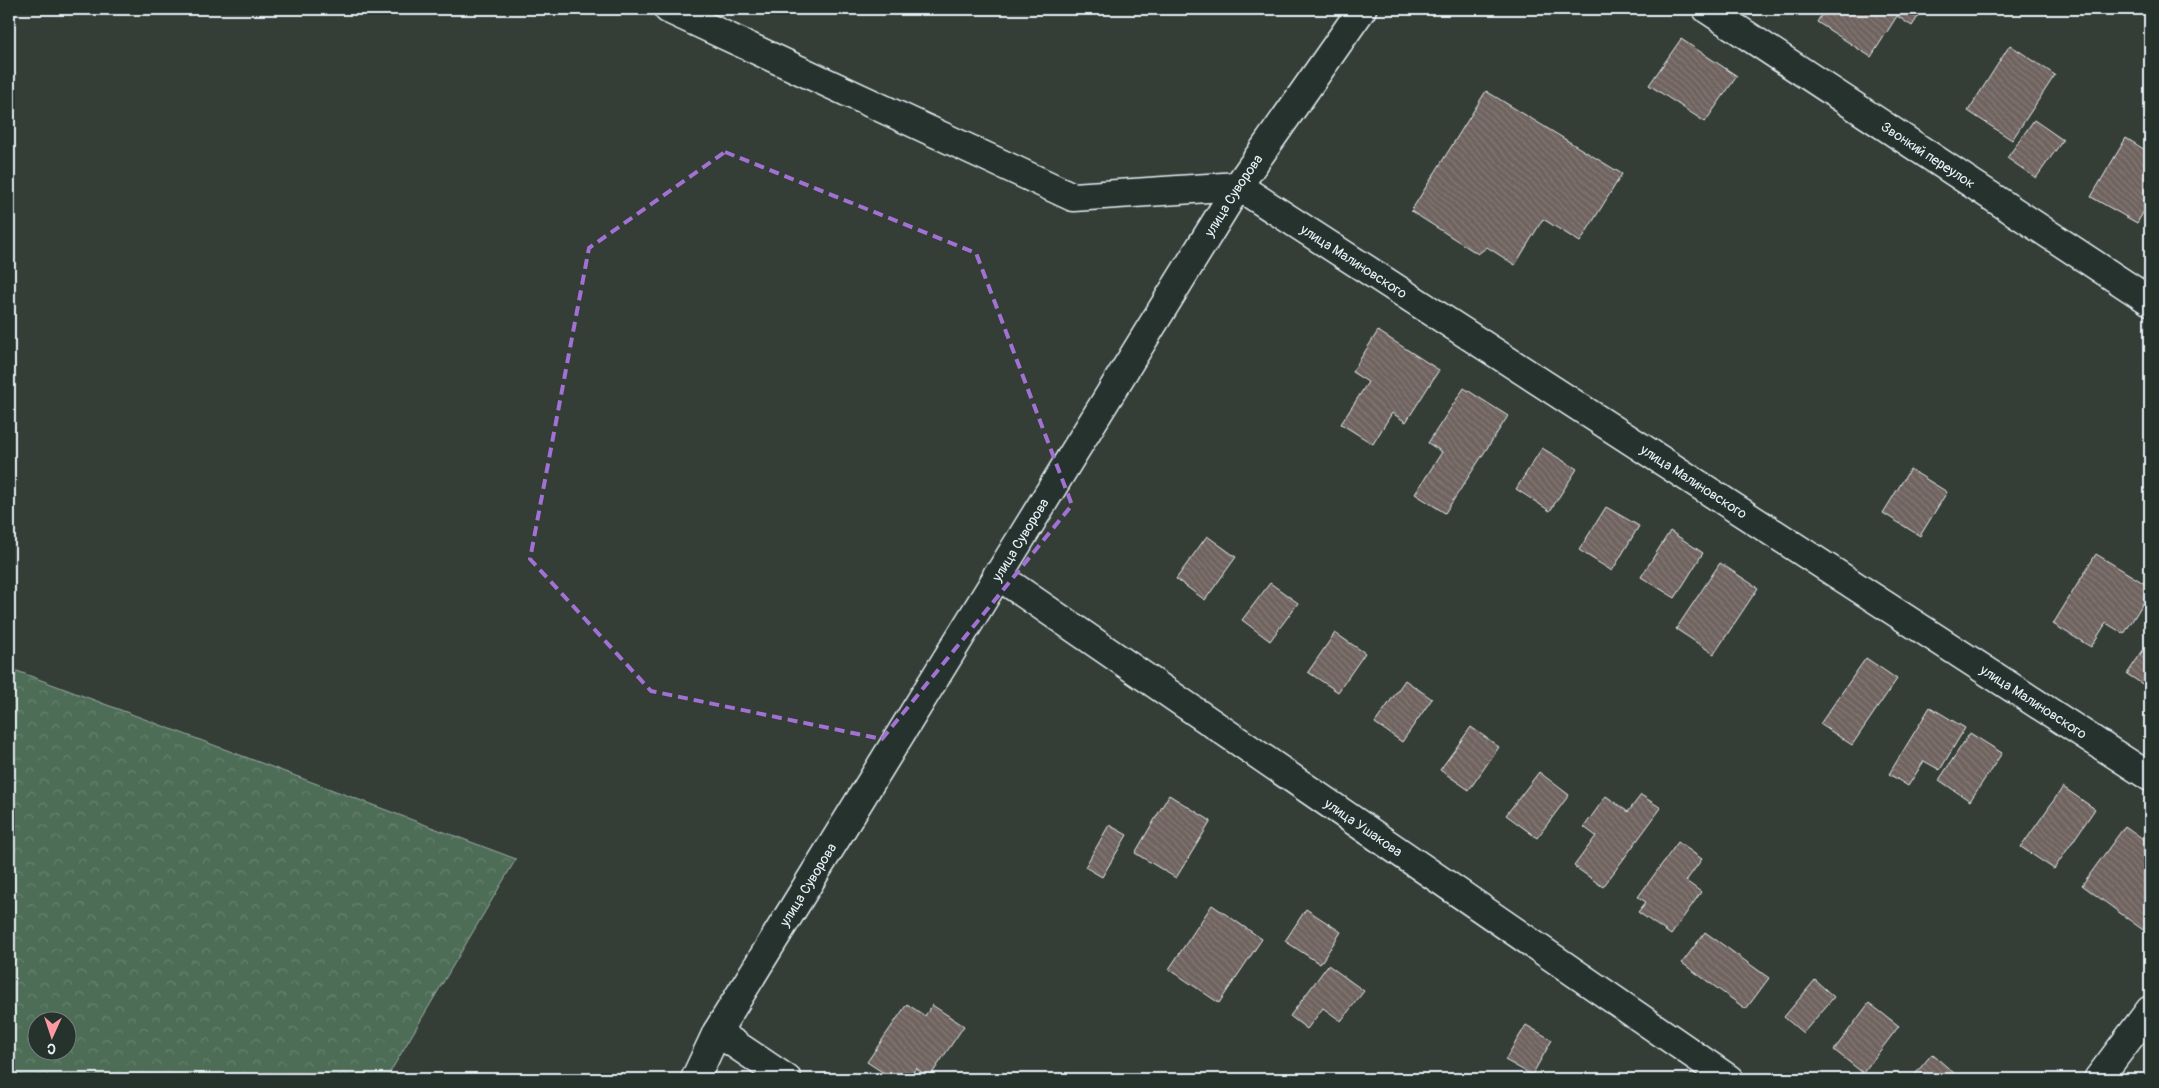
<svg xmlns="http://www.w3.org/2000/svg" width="2159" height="1088" font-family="Pangolin,sans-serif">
<defs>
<pattern id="forest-crowns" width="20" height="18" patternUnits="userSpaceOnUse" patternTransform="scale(1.25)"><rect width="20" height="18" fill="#4e6d57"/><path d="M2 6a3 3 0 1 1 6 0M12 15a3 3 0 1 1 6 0" fill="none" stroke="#688270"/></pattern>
<pattern id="building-back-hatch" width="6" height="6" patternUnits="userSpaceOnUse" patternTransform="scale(1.25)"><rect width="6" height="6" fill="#6f635e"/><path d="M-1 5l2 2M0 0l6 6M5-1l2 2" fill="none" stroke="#847a76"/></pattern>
</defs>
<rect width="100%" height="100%" fill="#353d37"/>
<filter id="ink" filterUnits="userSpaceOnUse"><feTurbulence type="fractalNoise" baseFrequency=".02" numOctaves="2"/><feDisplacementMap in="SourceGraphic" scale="10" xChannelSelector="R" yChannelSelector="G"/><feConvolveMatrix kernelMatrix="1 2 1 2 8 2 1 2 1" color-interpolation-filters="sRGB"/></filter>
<g filter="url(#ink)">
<path fill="url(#forest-crowns)" stroke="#9bafa8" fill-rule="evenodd" d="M9 668 516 859 386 1079H9ZM38 1020H68V1050H38Z"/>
<path fill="url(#building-back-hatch)" stroke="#e8f1f8" d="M1825 9H1918L1921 12 1912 26 1897 16 1871 57 1817 22Z
M1681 39 1737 76 1705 122 1649 85Z
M2010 45 2055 75 2012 140 1968 111Z
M1486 91 1622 174 1580 242 1543 219 1515 265 1487 247 1478 254 1411 211Z
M2034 120 2063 140 2036 178 2007 158Z
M2126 138 2150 153V201L2137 223 2091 197Z
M1378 331 1439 370 1406 422 1392 413 1373 444 1341 424 1368 382 1352 372Z
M1464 388 1508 416 1445 513 1415 494 1442 452 1428 443Z
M1542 448 1577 469 1550 511 1516 489Z
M1910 469 1947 492 1920 536 1883 513Z
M1606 507 1639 526 1612 571 1579 550Z
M1670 531 1703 553 1675 598 1641 577Z
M1207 536 1236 557 1205 600 1176 579Z
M2096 554 2150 587V592L2124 634 2106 623 2091 647 2053 624Z
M1720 563 1758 588 1714 654 1676 629Z
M1270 583 1298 603 1270 641 1242 620Z
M1335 633 1365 653 1338 692 1308 672Z
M2150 640V689L2127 674Z
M1866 658 1897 679 1852 745 1820 724Z
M1405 680 1432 699 1402 742 1375 723Z
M1930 707 1965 728 1940 770 1924 761 1908 786 1889 774Z
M1471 727 1499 747 1469 790 1440 770Z
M1970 733 2002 753 1970 801 1939 780Z
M1539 772 1569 795 1537 838 1506 815Z
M2063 787 2095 809 2054 869 2021 847Z
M1169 795 1211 821 1176 878 1135 853Z
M1641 795 1661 808 1603 887 1574 866 1596 836 1584 827 1606 796 1628 812Z
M1109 825 1127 835 1102 877 1085 867Z
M2125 826 2150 844V920L2143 930 2082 885Z
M1678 842 1702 859 1686 881 1701 892 1671 935 1638 912 1646 902 1638 897Z
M1212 905 1262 939 1219 1003 1169 969Z
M1306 909 1341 932 1320 964 1285 941Z
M1705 932 1769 978 1746 1009 1682 963Z
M1328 965 1364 991 1341 1021 1323 1008 1307 1029 1290 1016Z
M1815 980 1834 997 1803 1033 1784 1017Z
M1869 1003 1899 1026 1863 1073 1834 1050Z
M907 1004 925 1016 932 1005 964 1026 929 1078 916 1068 908 1079H893L867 1062Z
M1526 1025 1552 1040 1532 1075 1505 1060Z
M1932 1054 1961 1079H1911Z"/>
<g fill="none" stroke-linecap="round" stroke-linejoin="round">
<g stroke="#e8f1f8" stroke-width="31">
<g id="minor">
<path id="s1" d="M668 9 1073 197 1238 186 2150 777"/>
<path id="s2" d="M1707 9 2150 301"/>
<path id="s3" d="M997 575 1729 1079"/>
<path d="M717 1032 787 1079"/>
<path id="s4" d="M695 1079 717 1032 1238 186 1362 9"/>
<path d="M2098 1079 2150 1010"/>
</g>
</g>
<use href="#minor" stroke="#26332d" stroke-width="28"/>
</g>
</g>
<path fill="none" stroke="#a171d3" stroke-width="4" stroke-dasharray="10 6" stroke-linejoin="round" d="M725 152 976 253 1072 505 882 739 651 691 530 559 589 248Z"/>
<g text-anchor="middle" stroke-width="5" stroke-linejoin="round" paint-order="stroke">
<g font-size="14" fill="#e8f1f8" stroke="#26332d">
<text dy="5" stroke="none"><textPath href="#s2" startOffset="265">Звонкий переулок</textPath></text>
<text dy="5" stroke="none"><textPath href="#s4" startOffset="1035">улица Суворова</textPath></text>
<text dy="5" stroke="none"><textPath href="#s1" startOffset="750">улица Малиновского</textPath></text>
<text dy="5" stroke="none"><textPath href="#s1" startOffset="1155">улица Малиновского</textPath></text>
<text dy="5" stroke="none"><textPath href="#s4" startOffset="630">улица Суворова</textPath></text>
<text dy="5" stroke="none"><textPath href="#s1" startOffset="1560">улица Малиновского</textPath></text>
<text dy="5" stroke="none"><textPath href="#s3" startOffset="445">улица Ушакова</textPath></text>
<text dy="5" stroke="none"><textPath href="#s4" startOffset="225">улица Суворова</textPath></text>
</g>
</g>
<rect width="2159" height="1088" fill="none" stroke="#26332d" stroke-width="30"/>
<rect x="15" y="15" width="2129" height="1058" fill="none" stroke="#e8f1f8" stroke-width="2" filter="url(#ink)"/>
<g transform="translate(52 1036) rotate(183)"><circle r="24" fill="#26332d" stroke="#747f7e"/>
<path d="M0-4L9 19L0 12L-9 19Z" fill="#ff9aa2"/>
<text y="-8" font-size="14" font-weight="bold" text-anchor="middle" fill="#e8f1f8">С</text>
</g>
</svg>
